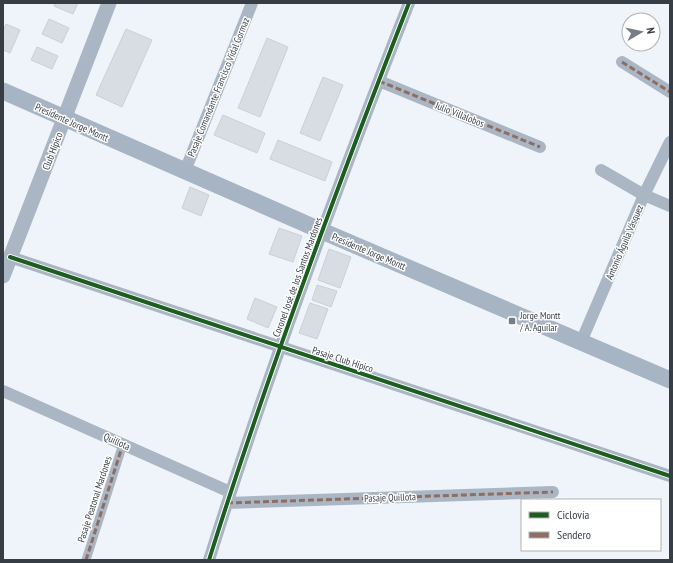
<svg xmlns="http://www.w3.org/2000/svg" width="673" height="563" font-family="'PT Sans Narrow',sans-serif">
<rect width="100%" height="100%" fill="#eff4fa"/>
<path fill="#d8dde3" stroke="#cbd0d6" d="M55 3H78L73 14 54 6Z
M49 19 69 28 62 43 42 34Z
M6 24 20 30 10 53 3 50V31Z
M126 29 152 40 122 107 96 95Z
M267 38 288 47 260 117 238 108Z
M37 47 58 56 52 69 31 60Z
M323 77 343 85 320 141 300 133Z
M223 115 265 133 257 153 214 135Z
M278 140 332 162 325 181 270 159Z
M190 187 209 195 201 216 182 208Z
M279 228 302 236 293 262 269 254Z
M329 249 351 257 340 288 318 280Z
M317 285 337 291 331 307 312 300Z
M255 298 277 307 268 328 247 319Z
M310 303 328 309 317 339 299 333Z"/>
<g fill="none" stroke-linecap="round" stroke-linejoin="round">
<path stroke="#aab6c4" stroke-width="9" d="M86 560 123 444"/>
<path stroke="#aab6c4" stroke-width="12" d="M622 62 670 92
M379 81 540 147
M601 170 644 195 670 206
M185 171 252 3
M10 257 670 476
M581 342 644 195 670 142
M3 391 230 492
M227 503 553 492
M209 560C268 372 337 187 409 3"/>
<path stroke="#aab6c4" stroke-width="15" d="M3 276 109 3"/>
<path stroke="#a7b4c3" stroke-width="17" d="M3 91 322 231 670 380"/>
<path stroke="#8d6e63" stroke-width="3" stroke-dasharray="6 3" stroke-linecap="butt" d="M622 62 670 92
M379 81 540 147
M227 503 553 492
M86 560 123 444"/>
<g stroke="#fff" stroke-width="6">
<path id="cycleway" d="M10 257 670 476
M209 560C268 372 337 187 409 3"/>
</g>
<use href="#cycleway" stroke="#1b5e20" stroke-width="4"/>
</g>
<rect fill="#777d84" stroke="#fff" stroke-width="1.5" x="508" y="317" width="8" height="8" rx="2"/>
<g text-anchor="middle" stroke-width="3" stroke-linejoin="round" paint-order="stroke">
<g font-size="10" fill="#363d44" stroke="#fff">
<text transform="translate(218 87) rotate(-68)" y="4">Pasaje Comandante Francisco Vidal Gormaz</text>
<text transform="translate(460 114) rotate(22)" y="4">Julio Villalobos</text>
<text transform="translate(72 122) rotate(24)" y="4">Presidente Jorge Montt</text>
<text transform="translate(52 151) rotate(-69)" y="4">Club Hípico</text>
<text transform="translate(624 242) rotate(-67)" y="4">Antonio Águila Vásquez</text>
<text transform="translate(369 251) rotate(23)" y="4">Presidente Jorge Montt</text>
<text transform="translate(297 277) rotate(-70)" y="4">Coronel José de los Santos Mardones</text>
<text transform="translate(343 359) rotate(18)" y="4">Pasaje Club Hípico</text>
<text transform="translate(117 441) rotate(24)" y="4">Quillota</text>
<text transform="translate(390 497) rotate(-2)" y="4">Pasaje Quillota</text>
<text transform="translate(94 499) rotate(-72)" y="4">Pasaje Peatonal Mardones</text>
</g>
<g font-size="10" fill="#363d44" stroke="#fff" text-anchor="start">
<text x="520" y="319">Jorge Montt<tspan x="520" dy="12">/ A. Aguilar</tspan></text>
</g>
</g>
<rect width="673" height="563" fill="none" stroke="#363d44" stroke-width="8"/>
<rect x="521" y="499" width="140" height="52" fill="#ffffff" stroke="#afb1b4"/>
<rect x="529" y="512" width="20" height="6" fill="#1b5e20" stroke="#afb1b4"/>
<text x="557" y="519" font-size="12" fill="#363d44">Ciclovía</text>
<rect x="529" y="532" width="20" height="6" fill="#8d6e63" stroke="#afb1b4"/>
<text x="557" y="539" font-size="12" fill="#363d44">Sendero</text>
<g transform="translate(641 32) rotate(81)"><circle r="19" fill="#ffffff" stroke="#afb1b4"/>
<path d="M0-3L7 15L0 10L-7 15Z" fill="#777d84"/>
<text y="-6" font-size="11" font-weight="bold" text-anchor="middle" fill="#363d44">N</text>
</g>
</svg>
